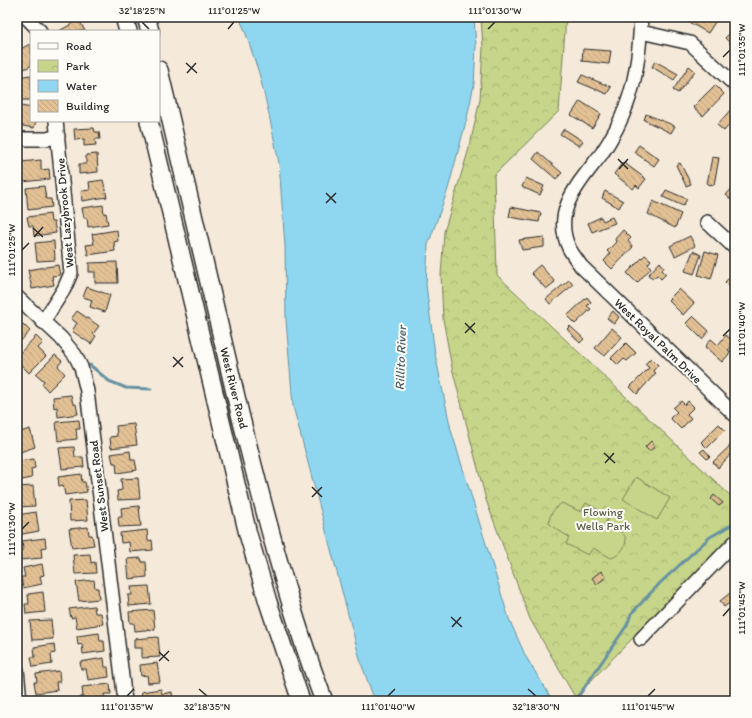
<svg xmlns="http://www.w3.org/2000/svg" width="752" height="718" font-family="Itim,sans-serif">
<defs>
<pattern id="park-crowns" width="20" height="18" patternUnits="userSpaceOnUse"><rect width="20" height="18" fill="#c6d589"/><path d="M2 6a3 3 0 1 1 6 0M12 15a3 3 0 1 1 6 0" fill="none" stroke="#aab776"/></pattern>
<pattern id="building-back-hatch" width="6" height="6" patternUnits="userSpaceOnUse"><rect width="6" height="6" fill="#e3c195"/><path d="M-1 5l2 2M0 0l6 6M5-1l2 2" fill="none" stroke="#c3a681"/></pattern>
</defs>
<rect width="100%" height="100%" fill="#f5eada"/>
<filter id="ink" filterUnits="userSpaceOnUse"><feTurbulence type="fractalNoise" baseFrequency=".025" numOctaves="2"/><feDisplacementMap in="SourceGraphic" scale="8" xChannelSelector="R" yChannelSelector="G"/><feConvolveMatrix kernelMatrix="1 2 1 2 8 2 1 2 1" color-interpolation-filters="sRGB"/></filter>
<g filter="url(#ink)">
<path fill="url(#park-crowns)" stroke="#78805a" d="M481 17H566L559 111 494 175 497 275 735 500V534L575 697 530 619 486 500 452 368 443 319 441 275 444 232 470 145 480 99 483 47Z"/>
<path fill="#c6d589" stroke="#78805a" d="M636 477 670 498 657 520 623 499Z
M562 503 581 512 586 503 609 516 605 524C611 527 618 529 622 533 632 541 620 556 611 558L593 548 588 555 566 544 569 537 553 527 549 523C550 513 554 509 562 503Z"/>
<path fill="#8fd7f1" stroke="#6792a2" d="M239 17H474L476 47 474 84 467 118 448 189 428 245 426 285 435 354 451 430 509 619 526 657 553 701H375L361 663 293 406 286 320 285 246 279 163 268 110 259 73 245 31Z"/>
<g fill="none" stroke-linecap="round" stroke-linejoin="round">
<path stroke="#6792a2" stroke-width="3" d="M90 365 109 381 126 388 151 389
M573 701 578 697 599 666 627 625 631 614 660 583 710 537 735 523"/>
</g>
<path fill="url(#building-back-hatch)" stroke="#2b2b2b" d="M689 17H713L717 19 708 33 687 21Z
M79 20 85 31H59Z
M735 28V48L725 38Z
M30 44 31 47V66L17 72V51Z
M583 49 611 51 609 64 582 61Z
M655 61 678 74 674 80 652 67Z
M689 66 695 71 678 93 673 90Z
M31 75V100H21L17 85V77Z
M582 75 611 87 607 94 578 82Z
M715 85 724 94 703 116 693 107Z
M580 101 601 114 592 128 571 115Z
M17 105 31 108V121H36L34 128 17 125Z
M733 107 735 108V118L724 131 717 125Z
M646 114 675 126 671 133 644 120Z
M94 128 95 132H99L100 139H95L96 145 84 146V139L75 140 74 129Z
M564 129 583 141 579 146 560 134Z
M639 145 659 159 654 166 634 152Z
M538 152 562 173 556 179 533 159Z
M97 154 98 172 79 174V164H86V155Z
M712 157 719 158 714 185 707 184Z
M41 160V170L49 169 50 179 23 182 21 162Z
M623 162 646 179 639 188 636 185 633 189 614 174Z
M680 163 691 184 686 186 676 165Z
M526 178 544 186 540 195 522 187Z
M103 180 107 197 82 201 81 191 90 190 89 182Z
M735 185V203L726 195Z
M44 186 46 199H51L52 207 28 210 26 188Z
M666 190 687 199 683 206 663 197Z
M605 191 623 201 619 208 602 198Z
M653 201 681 214 675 228 648 214Z
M103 205 104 214 106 213 108 224 88 227 87 218H84L82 208Z
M511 207 541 213 539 222 509 217Z
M50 214 51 222H54L56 233 34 236 33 226H29L27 217Z
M601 217 603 221 612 217 615 223 592 232 588 223Z
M117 230 118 241 114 242 115 251 88 255 86 245 94 244 92 234Z
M623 230 631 238 628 241 633 247 612 269 604 261 610 254 607 251 616 242 615 239Z
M690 236 695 246 675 256 670 246Z
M544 237V247L522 250 519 240Z
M54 241 55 260 37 261 35 243Z
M693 251 701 255 694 274 685 271Z
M705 251 718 255 711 279 698 275Z
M645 255 651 260 648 264 651 268 637 283 627 273Z
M117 262 118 283H95V272H89V263Z
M660 262 664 267 662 270 666 274 661 279 657 275 653 278 648 275Z
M58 265 60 275 52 276 54 285 32 289 28 270Z
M540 265 555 282 546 289 531 273Z
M734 273H735V292L725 282Z
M569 280 573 285 550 304 546 299Z
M87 287 110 295 105 312 90 307 92 300 83 297Z
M679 289 694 303 683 315 668 300Z
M587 297 591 302 587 306 591 309 575 324 567 316Z
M77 311 99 326 93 334 96 336 91 344 72 331 77 323 71 319Z
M613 311 619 317 614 324 607 318Z
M693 316 709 331 702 339 686 323Z
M23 324 30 331 17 345V328L19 329Z
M570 326 584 339 580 343 567 329Z
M612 328 622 337 605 356 595 348Z
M726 335 735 343 728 350 731 352 722 362 705 347 711 339 718 345Z
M36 336 43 343 38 348 46 356 29 373 17 361V356Z
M626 343 636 353 627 361 624 359 618 365 611 358Z
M55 355 62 361 58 366 65 374 48 391 42 384 44 381 36 374Z
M651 358 658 365 653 371 656 373 637 394 630 387 649 368 645 364Z
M71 395 73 404H76L78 414 58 417 57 407 54 408 53 397Z
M681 401 685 405 688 401 694 407 687 414 691 418 681 429 670 418 677 412 673 408Z
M79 420 80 429H76L77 439 58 441 56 422Z
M134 424 137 445 111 448 110 437 117 436 116 426Z
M719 424 725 430 707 448 701 442Z
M30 429 35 447 17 453V433Z
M651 441 655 447 649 451 645 447Z
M735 441V450L718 468 713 462Z
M74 447 75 457H83L84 467 62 469 59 448Z
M704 449 710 456 707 459 700 452Z
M130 451 131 460H135L137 470 117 473 116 463H113L111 454Z
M34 459 35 468 31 469 32 478 17 481V461Z
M81 474 82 482H85L87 492 65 495 63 485 59 486 58 477Z
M138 478 140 499 118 500 117 491 122 490 121 479Z
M33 486 35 506 17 507V487Z
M714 495 723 503 719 506 711 499Z
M86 500 88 520 70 521 69 501Z
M139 506 141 526 119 527 118 517H122L121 508Z
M36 512 39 531 17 535V523H19L17 515Z
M88 527 89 535H92L94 545 72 548 69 529Z
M147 530 148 541 152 540 153 550 130 552 129 542 121 543 120 533Z
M45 538 46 547 41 548 42 558 20 560 19 550H23L22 541Z
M90 554 91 563 95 562 96 573 75 574 73 555Z
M141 558 142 562H146L147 577 129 579 127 559Z
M42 564 44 575 40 576 42 584 23 588 21 577H25L23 568Z
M601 571 606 577 597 584 592 578Z
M94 580 95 588H98L99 599 79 601 76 582Z
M149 586 151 604 129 606 128 595H132L131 587Z
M735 589V599L724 607 720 601Z
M43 592 45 612 26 614 25 604H29L28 594Z
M94 606 95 613H101L103 624 77 628 75 617 71 618 69 609Z
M153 610 155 629 135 631 134 623H130L129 612Z
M735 610V620L730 614Z
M51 620 53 639 32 640 30 621Z
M99 633 100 641H104L105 651 83 654 82 644 78 645 77 636Z
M158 637 160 657 142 658V648H134V639Z
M54 644 55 653 51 654 52 664 33 667 31 657H35L34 647Z
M104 658 105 667H108L109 677 88 680 86 669H81L80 662Z
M157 663 160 682 148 683 147 675 141 676 140 665Z
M59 671 60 682H56L57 690 36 693 34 682H37L36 674Z
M110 684 111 694H104L105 701H81L80 697H83L82 687Z
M161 689 162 694 172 692 173 701H143L141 692Z"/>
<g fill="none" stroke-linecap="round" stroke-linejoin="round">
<g stroke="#2b2b2b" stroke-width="16">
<path id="minor" d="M26 17 40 31
M641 17C640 46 637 77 627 104 621 121 612 138 602 153 581 181 551 210 569 248 572 254 577 260 581 266L735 415
M641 32 690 43 735 85
M17 139H47L58 136
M707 222 735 248
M17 297 61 338 75 355 81 367 87 391 125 701
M43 322 64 289 71 273 56 121
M641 639 735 542
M17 670 20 701"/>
</g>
<g stroke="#2b2b2b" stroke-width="20">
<path id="major" d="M124 17 128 31
M146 17 150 31
M159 70C186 186 213 302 241 418 265 513 289 609 324 701
M149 121 248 534 268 602 301 701"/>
</g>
<use href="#minor" stroke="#fdfcf7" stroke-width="13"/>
<use href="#major" stroke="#fdfcf7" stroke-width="17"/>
</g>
</g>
<path fill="none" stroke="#2b2b2b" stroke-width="1.5" d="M142 22 149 29M228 29 234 22M488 29 495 22M723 57 730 50M186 63 197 73M187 73 196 63M618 159 628 169M619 169 628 159M326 193 336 203M326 203 336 193M33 228 43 237M34 237 43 227M22 250 29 243M465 323 475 333M465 333 475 323M723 336 730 329M173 357 183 367M173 367 183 357M604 453 615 463M605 463 614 453M312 487 322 497M312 497 322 487M22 529 29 522M723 616 730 608M451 617 462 627M452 627 461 617M159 652 169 661M159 661 169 651M199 689 207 696M528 689 536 696M127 696 134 689M388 696 395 689M648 696 655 689"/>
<g text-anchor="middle" stroke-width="4" stroke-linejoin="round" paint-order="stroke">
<g font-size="12" fill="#2b2b2b" stroke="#fdfcf7">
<text transform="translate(65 213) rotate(-95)" y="4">West Lazybrook Drive</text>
<text transform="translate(658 341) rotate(44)" y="4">West Royal Palm Drive</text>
<text transform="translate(234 388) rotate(76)" y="4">West River Road</text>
<text transform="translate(99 486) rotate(-97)" y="4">West Sunset Road</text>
</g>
<g font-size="12" fill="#5a5e47" stroke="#fdfcf7">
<text x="603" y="516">Flowing<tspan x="603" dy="14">Wells Park</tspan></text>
</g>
<g font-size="13" font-style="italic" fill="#495f66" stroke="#fdfcf7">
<text transform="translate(400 358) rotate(-88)" y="5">Rillito River</text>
</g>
</g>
<rect width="752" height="718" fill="none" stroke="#fdfcf7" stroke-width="44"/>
<rect x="30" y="30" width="130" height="92" fill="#fdfcf7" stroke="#a9a8a5"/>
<rect x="38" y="43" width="20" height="6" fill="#fdfcf7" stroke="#a9a8a5"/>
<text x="66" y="50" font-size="12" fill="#2b2b2b">Road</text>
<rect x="38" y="60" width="20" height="12" fill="url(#park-crowns)" stroke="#a9a8a5"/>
<text x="66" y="70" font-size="12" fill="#2b2b2b">Park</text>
<rect x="38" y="80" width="20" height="12" fill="#8fd7f1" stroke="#a9a8a5"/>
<text x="66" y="90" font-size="12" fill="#2b2b2b">Water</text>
<rect x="38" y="100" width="20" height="12" fill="url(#building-back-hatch)" stroke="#a9a8a5"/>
<text x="66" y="110" font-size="12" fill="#2b2b2b">Building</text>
<rect x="22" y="22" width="708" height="674" fill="none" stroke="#2b2b2b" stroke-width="1.5"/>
<g font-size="10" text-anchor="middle" fill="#2b2b2b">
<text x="142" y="14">32°18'25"N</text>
<text x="234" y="14">111°01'25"W</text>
<text x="495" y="14">111°01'30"W</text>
<text transform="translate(741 50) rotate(-90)" y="4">111°01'35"W</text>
<text transform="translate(11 250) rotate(-90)" y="4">111°01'25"W</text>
<text transform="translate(741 329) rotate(-90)" y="4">111°01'40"W</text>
<text transform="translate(11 529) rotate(-90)" y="4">111°01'30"W</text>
<text transform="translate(741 608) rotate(-90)" y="4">111°01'45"W</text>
<text x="127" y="710">111°01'35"W</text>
<text x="207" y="710">32°18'35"N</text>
<text x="388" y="710">111°01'40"W</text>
<text x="536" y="710">32°18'30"N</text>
<text x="648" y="710">111°01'45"W</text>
</g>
</svg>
